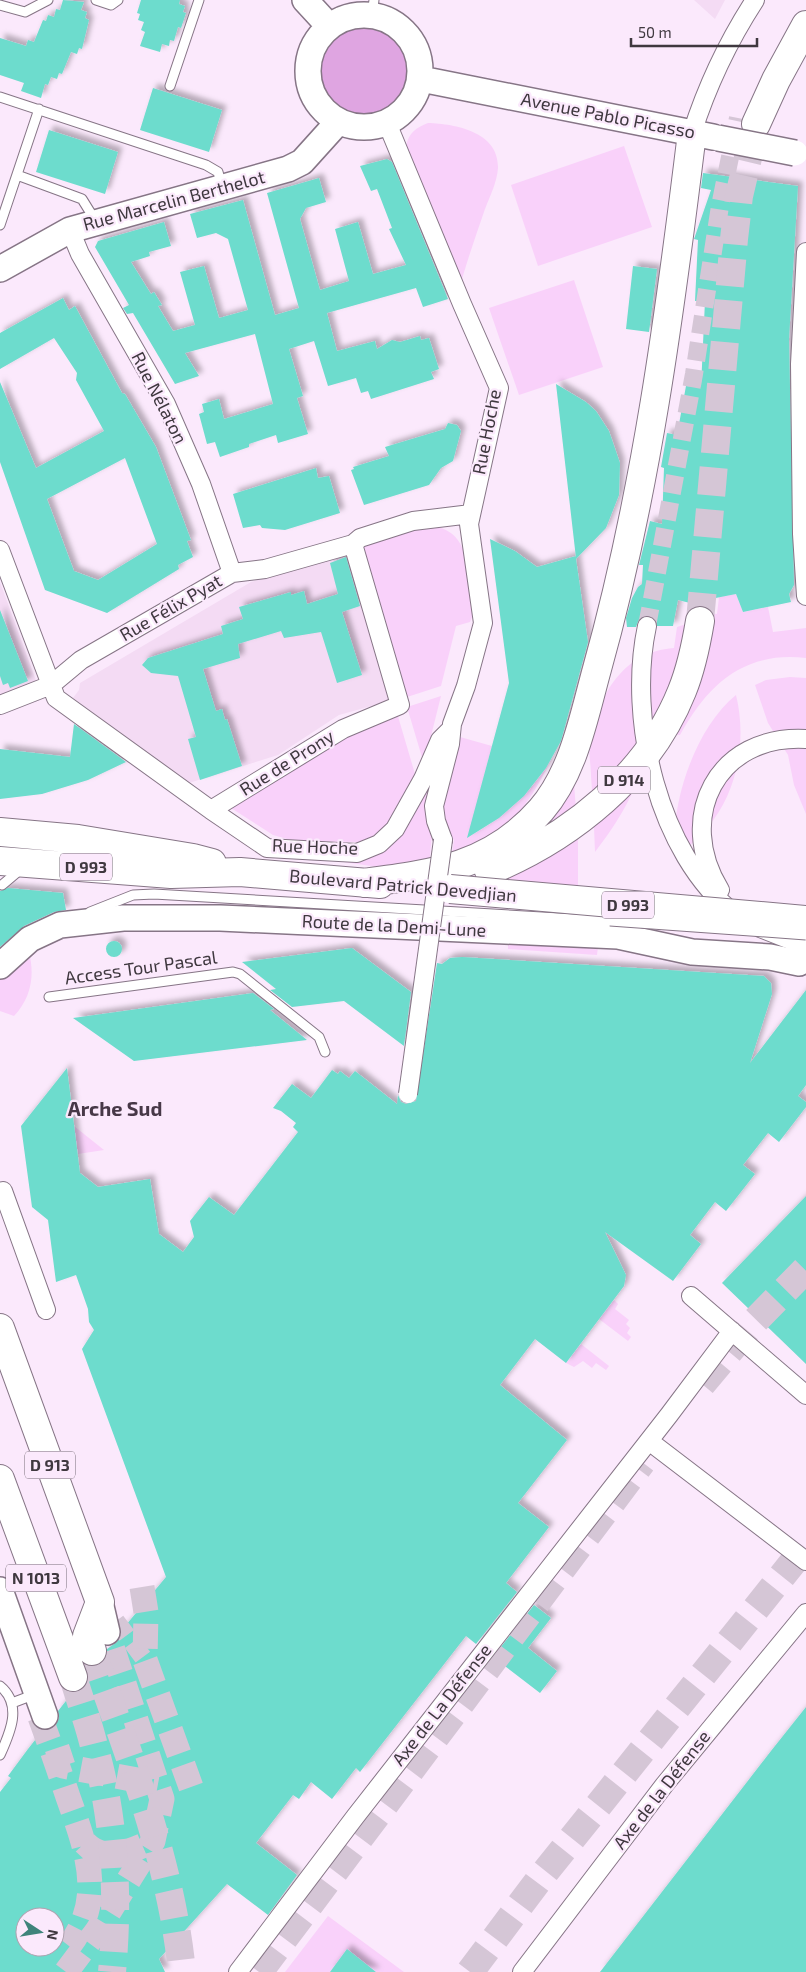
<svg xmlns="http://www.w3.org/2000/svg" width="806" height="1972" font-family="'Exo 2',sans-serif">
<defs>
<filter id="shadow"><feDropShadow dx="4.5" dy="-4.5" stdDeviation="2.5" flood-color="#0004"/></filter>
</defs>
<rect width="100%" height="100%" fill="#fbe9fc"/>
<path fill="#f4dbf4" d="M694 0H725L715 19Z
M344 554 349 555 393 700 339 715 278 755 189 783 73 698 79 690 80 683 251 582Z
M0 582 38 686 0 702Z"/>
<path fill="#f9d1fa" d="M428 123C456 124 499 132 498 168 497 182 490 196 485 209 477 232 469 255 462 279L406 146C409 132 416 128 428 123Z
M624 146 652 227 538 266 511 185Z
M574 280 603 367 519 395 489 308Z
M412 527C420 527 428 526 436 527 473 533 469 583 474 612L470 622 456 626 441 686 404 698 361 545Z
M736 594 743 612 768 607 773 632 806 628V658C744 651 708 684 680 735L651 733C639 784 628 809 595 852 594 826 593 801 591 776 591 765 588 752 590 741 599 695 622 652 674 648L677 627 686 624 689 610 717 614 719 597Z
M790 677 806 678V814L794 785 788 755 768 723 755 685 766 680Z
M736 695C747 740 738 791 708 827 698 838 686 849 675 859 669 807 694 729 736 695Z
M441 696 424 764 407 707Z
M397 713 415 774 392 814 394 816 381 834 359 842 294 841 273 835 231 808 349 734Z
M460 737 492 746 468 837C505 817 532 792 553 756 525 813 511 829 452 853L454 840C430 813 452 767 460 737Z
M433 778 425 808 426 817 432 833 429 867 385 868 337 861H350L402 831Z
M574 783 578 837V887L482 882 559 850 543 826Z
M508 941 598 947 597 955 508 949Z
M29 952C35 976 31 998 14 1016L0 1011V975Z
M74 1126 104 1150 78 1154Z
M614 1300 618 1304 615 1309 629 1320 626 1324 630 1328 627 1333 631 1337 628 1341 599 1319Z
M581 1344 609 1366 606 1370 596 1363 592 1368 583 1361 574 1367 566 1363Z
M328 1916 404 1972H376L347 1950 330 1972H285Z"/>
<path fill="#dfa5e1" d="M317 73a47 47 0 1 1 94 0a47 47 0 1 1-94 0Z"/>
<path fill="#6ddccd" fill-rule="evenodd" filter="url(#shadow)" d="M63 0 84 2 81 10 87 12 85 18 89 20 82 49 79 48 77 54 71 52 62 74 59 73 57 79 51 77 48 85 45 84 41 98 21 91 24 83 0 75V38L26 46 28 40 34 42 43 20 46 21 48 15 54 17 56 9 60 10Z
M141 0H180L179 4 185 6 183 12 186 13 181 28 178 27 174 41 170 40 169 46 162 44 160 52 140 46 145 32 141 30 144 22 138 20 140 14 137 13Z
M153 88 222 110 209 152 140 130Z
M49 130 118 152 105 194 36 172Z
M387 159 392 162 448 299 423 307 416 288 327 313 337 351 375 341 377 349 392 340 400 342 420 336 421 340 429 338 439 369 431 372 434 379 371 399 368 391 361 393 356 378 328 386 314 341 289 349 303 396 297 398 308 434 278 443 276 435 249 444V447L220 457 215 442 207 444 199 414 204 412 202 404 219 399 224 419 273 404 255 334 185 353 199 376 175 384 133 313 127 314 123 308 129 305 95 247 98 241 164 222 171 246 149 252 150 256 131 262 151 294 154 292 162 305 158 306 173 331 195 325 180 272 204 266 219 318 248 310 228 239 216 233 197 238 190 214 243 200 275 315 299 308 267 193 319 178 326 202 306 208 300 219 320 290 349 281 335 229 358 222 373 274 406 265 389 229 392 228 377 189 371 191 360 166Z
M703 173 798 186 789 339 794 585 789 594 791 602 743 612 736 594 690 603 678 600 673 626H657L654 618 648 615 639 619 636 627H627L626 618 632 598 638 587 642 584 643 565H639L650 521 662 524 664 468 661 467 667 433 677 435 686 386 701 387 705 301H695L698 240 694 239 711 190 701 188Z
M633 266 657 269 649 332 626 329Z
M63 298 69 310 75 306 122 393 125 394 156 447 191 540 187 541 193 557 178 565 179 569 107 613 45 590 0 462V382L36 468 104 431 76 380 77 373 54 338 0 369V333ZM125 458 157 544 98 580 74 571 47 499Z
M556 384 586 402 596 411 609 431 620 463 619 495 606 528 576 559 588 642 561 741 546 768 524 796 499 818 467 838 509 683 490 539 515 551 537 567 576 556V558Z
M448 423 457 425 461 431 453 461 441 468 429 485 364 505 351 470 354 469 353 467 389 456 385 447 445 429Z
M316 468 318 478 329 476 340 513 285 530 262 528 260 525 243 528 233 494Z
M346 557 360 606 342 612 362 675 337 683 321 632 284 638 281 631 238 644 240 658 203 669 216 711 222 709 225 720 227 719 242 766 200 780 188 739 196 737 178 676 151 673 142 665 148 658 223 634 221 626 243 619 239 607 291 592V595L304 591 307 604 338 594 330 563Z
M0 610 28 681 10 688 8 683 3 685 0 676Z
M74 724 126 762 88 780 42 794 0 799V749L70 757Z
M8 888 63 893 66 910 54 912 24 926 0 947V891Z
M106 949a8 8 0 1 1 16 0a8 8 0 1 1-16 0Z
M352 948 411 992 404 1046 344 1001 292 1007 270 990 276 989 242 962Z
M462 957 764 976 771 983 772 994 750 1063 806 990V1085L798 1096 806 1102V1107L779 1142 768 1133 743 1165 755 1174 726 1211 715 1202 690 1235 701 1244 673 1281 605 1232 626 1275 624 1286 566 1363 535 1339 500 1385 567 1440 518 1503 549 1527 506 1583 517 1592 476 1644 466 1636 360 1772 356 1768 332 1799 311 1782 299 1799 293 1795 256 1843 297 1875 268 1915 227 1884 159 1959 165 1972H0V1792L11 1778 8 1776 28 1749 43 1730 50 1729 56 1725 59 1718 58 1711 73 1692 79 1691 85 1687 88 1673 93 1666 104 1661 107 1649 117 1642 121 1631 166 1577 82 1349 94 1330 89 1322 88 1309 76 1275 56 1282 48 1220 32 1207 21 1126 67 1068 80 1173 98 1187 150 1179 159 1234 183 1252 194 1237 190 1221 209 1197 234 1215 298 1132 293 1127 296 1123 281 1111 273 1108 292 1084 311 1098 332 1070 338 1074 340 1071 349 1078 355 1071 397 1104 398 1095 401 1102 406 1104 416 1101 437 963 442 964 450 958ZM25 1917H55V1947H25Z
M253 993 274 1009 270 1010 307 1040 134 1061 73 1018Z
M806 1196V1364L722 1283Z
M534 1605 551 1618 528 1648 557 1671 540 1693 493 1657Z
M806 1707V1972H600L771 1751Z
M347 1949 376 1972H330Z"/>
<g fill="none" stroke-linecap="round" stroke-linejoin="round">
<path stroke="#d5c6d6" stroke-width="18" stroke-dasharray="18 9" stroke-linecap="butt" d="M647 626 694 374 720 206 738 118
M116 1621 145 1660"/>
<path stroke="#d5c6d6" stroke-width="25" stroke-dasharray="25 12" stroke-linecap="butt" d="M142 1587 146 1612 145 1660 191 1787
M40 1717C50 1744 59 1770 68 1797 86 1848 106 1898 69 1946
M57 1748 63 1766 158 1784
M85 1843C104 1864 131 1851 153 1841
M66 1972 97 1931 153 1841 162 1799 107 1632"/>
<path stroke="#d5c6d6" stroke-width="28" stroke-dasharray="28 14" stroke-linecap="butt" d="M700 621 734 239 739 196 756 124
M92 1651C129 1756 171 1861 182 1972
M73 1677C80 1700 88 1722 94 1746 115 1819 119 1897 112 1972"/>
<path stroke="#d5c6d6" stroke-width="28" stroke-dasharray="28 14" stroke-linecap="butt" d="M702 1384 754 1322 806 1269
M259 1972 642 1462
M470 1972 538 1881 806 1546"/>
<g stroke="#867586" stroke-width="11">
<path id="lane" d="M96 0 111 5 118 0
M0 5 25 12 48 0
M372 15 374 0
M170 86 199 0
M0 97 206 165 218 172 222 186
M17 175 82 199 95 220
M0 225 39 109
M2 885 21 869
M90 912 133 895 154 894 610 921
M49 997 233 972 240 974 319 1037 325 1052
M0 1686C23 1705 10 1733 0 1755
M12 1703 33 1695"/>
</g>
<g stroke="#867586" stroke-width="20">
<path id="street" d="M387 123 462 304 499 388 469 524 483 623 466 686 452 724 450 744 434 806 436 821 443 840
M692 133C707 86 729 40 755 0
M70 230 80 254 166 404 201 484 232 573
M806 252 800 364 802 534 806 596
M0 550 56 698 211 810 343 729 400 705 353 544
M647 626C627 719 658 854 735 914
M0 705 51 685 81 660 232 573 265 569 353 544 360 538 413 521 471 514
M211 810 267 848 357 853 379 844 395 829 423 779 440 740 451 729
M720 890C675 817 717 734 806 739
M760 928 806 946
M3 1191 46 1310
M691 1296 806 1395
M649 1441 806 1561
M238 1972 355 1817 669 1415 732 1331
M522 1972 665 1784 806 1613"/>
</g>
<g stroke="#867586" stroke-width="28">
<path id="secondary" d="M305 0 328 25
M308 71a56 56 0 1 1 112 0a56 56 0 1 1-112 0Z
M421 79 713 137
M0 269 70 230 288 169 302 162 339 121
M0 966 30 939 60 925 123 918H220L618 936 692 952 770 957 799 963
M0 1590 45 1716
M100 1602 107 1632"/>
</g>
<g stroke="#867586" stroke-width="30">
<path id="primary" d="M756 124 776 80 806 25
M0 832 78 839 193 858 212 863
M0 861 171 874 240 872 380 884
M489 871C571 837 648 776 682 691 691 669 696 645 700 621
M363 883C433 874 491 867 541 810 574 772 584 716 597 669 646 494 670 313 692 133
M0 1328 100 1602 87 1636 92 1651
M0 1479 73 1677"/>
</g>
<use href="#lane" stroke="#fff" stroke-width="9"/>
<use href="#street" stroke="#fff" stroke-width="18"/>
<use href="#secondary" stroke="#fff" stroke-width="25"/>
<use href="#primary" stroke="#fff" stroke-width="28"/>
<g stroke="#867586" stroke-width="11" stroke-linecap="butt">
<path id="lane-bridge" d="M610 921 806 935"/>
</g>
<g stroke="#867586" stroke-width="20" stroke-linecap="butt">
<path id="street-bridge" d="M408 1094 443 840"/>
</g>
<g stroke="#867586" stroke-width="28" stroke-linecap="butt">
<path id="secondary-bridge" d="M718 138 795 153"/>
</g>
<g stroke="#867586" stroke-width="30" stroke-linecap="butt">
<path id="primary-bridge" d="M450 889 806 920"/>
</g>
<use href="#lane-bridge" stroke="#fff" stroke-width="9"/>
<use href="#street-bridge" stroke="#fff" stroke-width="18"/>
<use href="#secondary-bridge" stroke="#fff" stroke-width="25"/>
<use href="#primary-bridge" stroke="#fff" stroke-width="28"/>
</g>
<g text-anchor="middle" stroke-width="4.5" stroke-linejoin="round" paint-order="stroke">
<g fill="#fbe9fc" stroke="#776d78" stroke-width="1">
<rect x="598" y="766.5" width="52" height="27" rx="4"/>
<rect x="60" y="853.5" width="52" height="27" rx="4"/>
<rect x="602" y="891.5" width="52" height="27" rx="4"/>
<rect x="25" y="1451.5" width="50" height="27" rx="4"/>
<rect x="6" y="1564.5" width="60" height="27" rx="4"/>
</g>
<g font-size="16" font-weight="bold" fill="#3f383f">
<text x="624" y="786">D 914</text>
<text x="86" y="873">D 993</text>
<text x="628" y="911">D 993</text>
<text x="50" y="1471">D 913</text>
<text x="36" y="1584">N 1013</text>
</g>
<g font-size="18" fill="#3f383f" stroke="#fbe9fc">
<text transform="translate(608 116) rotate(11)" y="6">Avenue Pablo Picasso</text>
<text transform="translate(174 201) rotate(-15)" y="6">Rue Marcelin Berthelot</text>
<text transform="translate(159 398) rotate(63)" y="6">Rue Nélaton</text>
<text transform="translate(487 432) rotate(-79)" y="6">Rue Hoche</text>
<text transform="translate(171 608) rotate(-30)" y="6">Rue Félix Pyat</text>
<text transform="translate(287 763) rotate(-32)" y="6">Rue de Prony</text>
<text transform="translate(315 847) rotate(2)" y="6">Rue Hoche</text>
<text transform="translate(403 886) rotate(5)" y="6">Boulevard Patrick Devedjian</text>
<text transform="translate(394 926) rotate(3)" y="6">Route de la Demi-Lune</text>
<text transform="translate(141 968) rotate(-8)" y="6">Access Tour Pascal</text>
<text transform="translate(442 1705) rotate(-52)" y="6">Axe de La Défense</text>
<text transform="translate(662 1790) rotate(-52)" y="6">Axe de la Défense</text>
</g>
<g font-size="20" font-weight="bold" fill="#473847" stroke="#fbe9fc">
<text x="115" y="1116">Arche Sud</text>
</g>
</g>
<g transform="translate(40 1932) rotate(102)"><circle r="24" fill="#fbe9fc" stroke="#b0a2b0"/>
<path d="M0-4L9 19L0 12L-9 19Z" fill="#3f847b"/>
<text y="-8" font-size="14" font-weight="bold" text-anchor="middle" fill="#3f383f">N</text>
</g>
<path d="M631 38v8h126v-8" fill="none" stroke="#3f383f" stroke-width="2.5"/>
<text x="638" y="38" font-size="15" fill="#3f383f" stroke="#fbe9fc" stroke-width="4" paint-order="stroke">50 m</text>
</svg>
